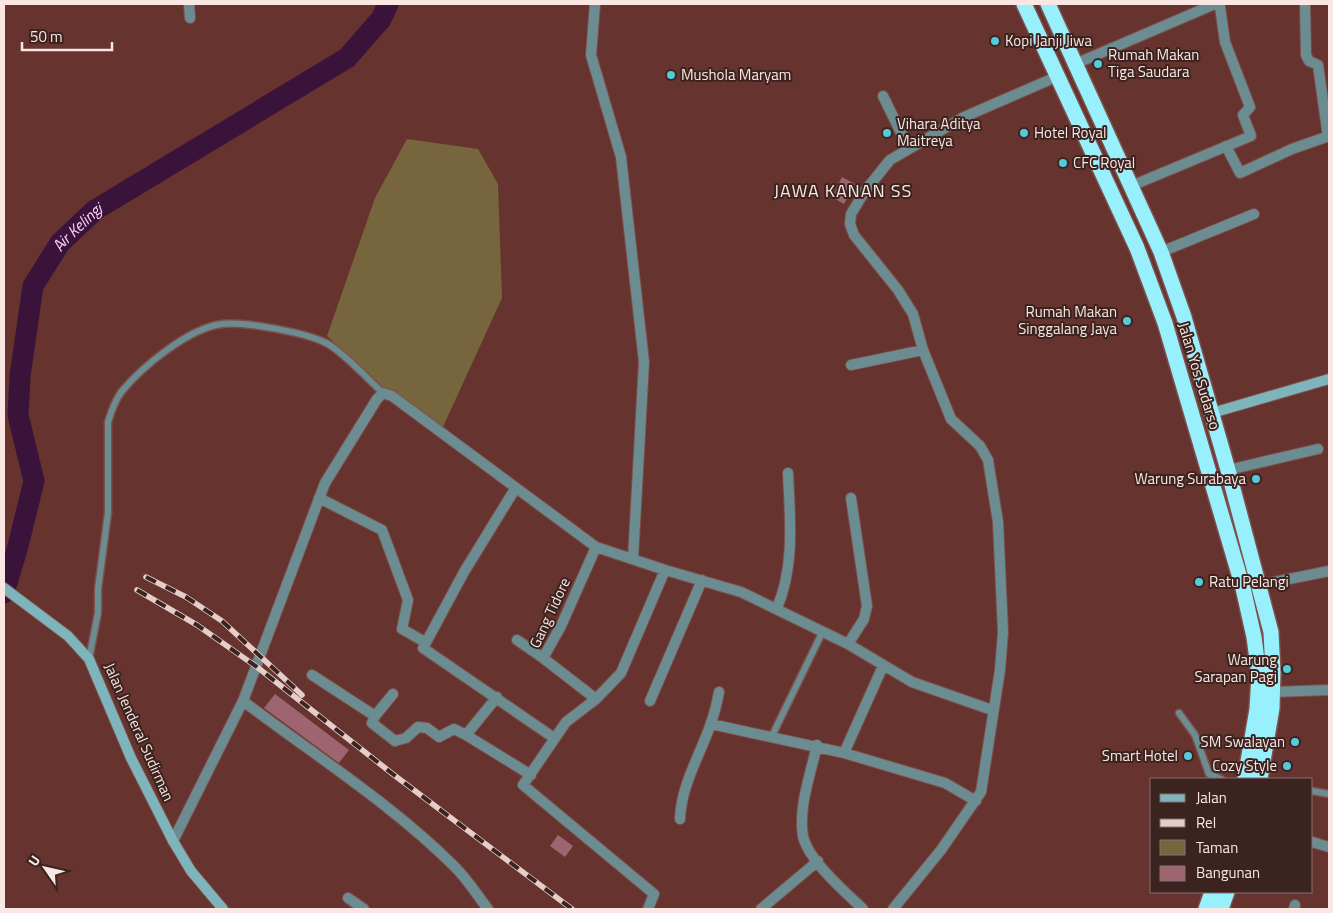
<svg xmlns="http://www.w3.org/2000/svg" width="1333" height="913" font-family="'Titillium Web',sans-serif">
<rect width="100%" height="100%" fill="#66332e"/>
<path fill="#77663d" d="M407 139 478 149 498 184 502 298 442 429 385 390 327 336 375 198Z"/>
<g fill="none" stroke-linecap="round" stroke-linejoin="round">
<path stroke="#3a133b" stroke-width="21" id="s1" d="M4 593 18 546 34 481 18 415 20 376 33 286 60 243 95 210 347 58 381 19 388 4"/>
</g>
<path fill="#9e6570" d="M842 177 855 184 844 204 832 197Z
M275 694 349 750 339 763 264 708Z
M558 835 573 846 565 857 550 846Z"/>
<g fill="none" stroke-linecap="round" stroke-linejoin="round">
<g stroke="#7e504b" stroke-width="9">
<path id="lane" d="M89 659 98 613V589L108 513V422C111 412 115 400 122 391 143 366 189 328 222 324 244 321 307 333 326 343 341 350 370 381 383 393
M1179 713 1195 735 1209 774 1221 779
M772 736 823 631
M1312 791 1329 794"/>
</g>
<g stroke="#7e504b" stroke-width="12">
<path id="street" d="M189 4 190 18
M595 4 591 55 621 157 644 362 633 559
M1305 4 1306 55 1309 61 1318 65 1328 137
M1075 64 1215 4 1220 7 1225 42 1250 107 1243 115 1251 136 1131 186
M883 96 909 149
M1226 146 1240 173 1292 149 1329 136
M1161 252 1254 214
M851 365 923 350
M1228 470 1318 449
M515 489 464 572 423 648 554 738
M319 498 382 530 408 600 402 629 425 642
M1259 585 1329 571
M777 608C795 566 790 518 788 473
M517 640 543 658
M848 644 864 619 867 606 851 498
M312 675 375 716 372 723 395 741 406 738 418 727 427 728 439 737 454 729 466 735
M1273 692 1329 690
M497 697 466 735 531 775
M596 699 543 658 561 626 596 547
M243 701C313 754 393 805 455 867 468 880 477 895 488 909
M650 701 702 580
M375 716 393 694
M711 724 844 753 945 783 976 801
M817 745C811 773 798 807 803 836 808 860 845 892 863 909
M844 753 883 666
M680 819C681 786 699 757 710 726 714 715 717 703 719 692
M173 841 243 701 325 483 377 399 383 393 392 396 596 547 665 570 741 592 848 644 912 682 992 710
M1312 842 1329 847
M348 898 364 909
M648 909 654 894 523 785 566 722 596 699 621 673 665 570
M761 909 818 861
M893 909 941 850 981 792 1000 670 1003 632 998 522 988 460 980 446 951 419 923 350 913 314 898 290 854 235 850 224 851 214 865 191 890 160 964 117 1056 77
M1294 909 1295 905"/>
</g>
<g stroke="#7e504b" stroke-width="12">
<path id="secondary" d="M1212 413 1329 379
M4 588 68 636 89 659 131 758 173 841 191 871 223 909"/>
</g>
<g stroke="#7e504b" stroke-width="18">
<path id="highway" d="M1024 4 1137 248 1165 323 1243 588 1254 637 1259 675 1257 709 1245 779
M1048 4 1161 252 1184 317 1228 470 1271 632 1273 672 1272 708 1260 779
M1206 909 1212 892
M1221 909 1227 892"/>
</g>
<use href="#lane" stroke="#6b8d92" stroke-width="6"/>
<use href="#street" stroke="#6b8d92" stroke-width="10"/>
<use href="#secondary" stroke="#7eb5bd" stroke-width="10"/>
<use href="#highway" stroke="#98f0fc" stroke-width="15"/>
<g stroke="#e5cdca" stroke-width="5.5">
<path id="rail" d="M146 577 186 597 222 621 302 695
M137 590 197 625 257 667 394 775 572 909"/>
</g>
<use href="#rail" stroke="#3b2320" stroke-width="4" stroke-dasharray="11" stroke-linecap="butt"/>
</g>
<g fill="#53cbda" stroke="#3b2320" stroke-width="2">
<circle cx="995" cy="41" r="5"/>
<circle cx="1098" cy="64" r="5"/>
<circle cx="671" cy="75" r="5"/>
<circle cx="887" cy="133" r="5"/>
<circle cx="1024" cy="133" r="5"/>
<circle cx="1063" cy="163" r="5"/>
<circle cx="1127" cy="321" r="5"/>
<circle cx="1256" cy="479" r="5"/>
<circle cx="1199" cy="582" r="5"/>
<circle cx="1287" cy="669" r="5"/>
<circle cx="1295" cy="742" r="5"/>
<circle cx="1188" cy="756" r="5"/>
<circle cx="1287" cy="766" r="5"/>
</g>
<g text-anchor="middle" stroke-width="4" stroke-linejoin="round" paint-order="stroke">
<g font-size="15" fill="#fae6e3" stroke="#3b2320" text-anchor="start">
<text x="1005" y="46">Kopi Janji Jiwa</text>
<text x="1108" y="60">Rumah Makan<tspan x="1108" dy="17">Tiga Saudara</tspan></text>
<text x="681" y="80">Mushola Maryam</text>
<text x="897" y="129">Vihara Aditya<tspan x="897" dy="17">Maitreya</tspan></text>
<text x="1034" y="138">Hotel Royal</text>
<text x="1073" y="168">CFC Royal</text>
<text x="1117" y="317" text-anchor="end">Rumah Makan<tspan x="1117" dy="17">Singgalang Jaya</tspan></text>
<text x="1246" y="484" text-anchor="end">Warung Surabaya</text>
<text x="1209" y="587">Ratu Pelangi</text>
<text x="1277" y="665" text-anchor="end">Warung<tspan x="1277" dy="17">Sarapan Pagi</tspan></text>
<text x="1285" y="747" text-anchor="end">SM Swalayan</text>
<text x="1178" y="761" text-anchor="end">Smart Hotel</text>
<text x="1277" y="771" text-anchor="end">Cozy Style</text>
</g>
<g font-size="15" fill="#fae6e3" stroke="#3b2320">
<text transform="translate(1199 376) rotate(73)" y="5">Jalan Yos Sudarso</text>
<text transform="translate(550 613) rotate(-65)" y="5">Gang Tidore</text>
<text transform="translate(139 732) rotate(66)" y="5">Jalan Jenderal Sudirman</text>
</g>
<g font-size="16" font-style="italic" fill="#fbd1fa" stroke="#3b2320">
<text dy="6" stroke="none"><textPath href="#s1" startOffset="388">Air Kelingi</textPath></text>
</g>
<g font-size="18" letter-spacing="1" fill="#fae6e3" stroke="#3b2320">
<text x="843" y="197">JAWA KANAN SS</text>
</g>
</g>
<rect width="1333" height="913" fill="none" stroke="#fae6e3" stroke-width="10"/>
<rect x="1150" y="778" width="162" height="115" fill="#3b2320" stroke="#87716e"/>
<rect x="1160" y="794" width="25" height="8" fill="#7eb5bd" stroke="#87716e"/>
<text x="1196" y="803" font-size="15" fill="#fae6e3">Jalan</text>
<rect x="1160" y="819" width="25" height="8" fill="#e5cdca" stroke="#87716e"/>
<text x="1196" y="828" font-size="15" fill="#fae6e3">Rel</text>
<rect x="1160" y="840" width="25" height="15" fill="#77663d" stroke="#87716e"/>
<text x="1196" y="853" font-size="15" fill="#fae6e3">Taman</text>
<rect x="1160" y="866" width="25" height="15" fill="#9e6570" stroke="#87716e"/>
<text x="1196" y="878" font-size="15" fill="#fae6e3">Bangunan</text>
<g transform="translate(45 868) rotate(304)" stroke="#3b2320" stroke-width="4" paint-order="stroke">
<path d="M0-4L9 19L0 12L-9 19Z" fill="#fae6e3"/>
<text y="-8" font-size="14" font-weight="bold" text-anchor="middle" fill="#fae6e3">U</text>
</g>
<path d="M22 42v8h90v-8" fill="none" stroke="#fae6e3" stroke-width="2.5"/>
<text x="30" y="42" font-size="15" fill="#fae6e3" stroke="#3b2320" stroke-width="4" paint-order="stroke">50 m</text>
</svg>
